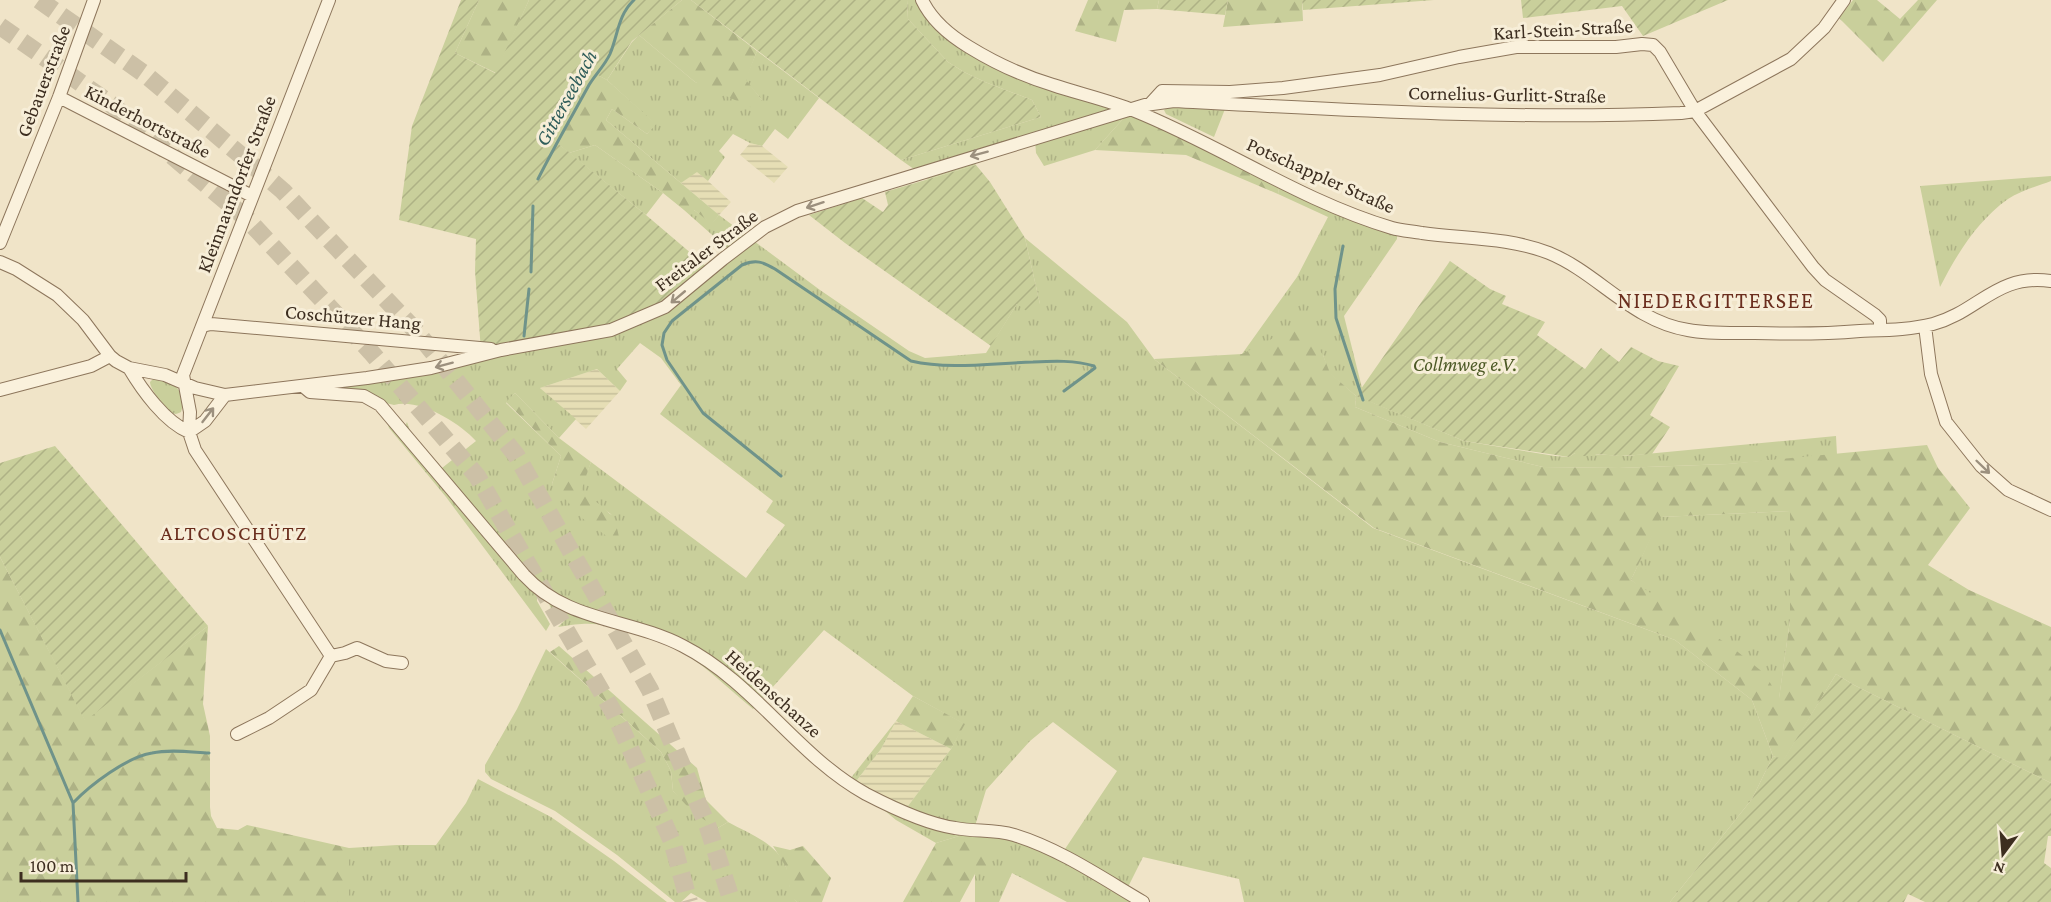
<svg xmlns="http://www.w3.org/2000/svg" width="2051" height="902" font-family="'Crimson Pro',serif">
<defs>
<pattern id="farmland-rules" width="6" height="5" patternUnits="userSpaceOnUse" patternTransform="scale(1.5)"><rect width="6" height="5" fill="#e6deb5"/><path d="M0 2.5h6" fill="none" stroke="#c6bf9b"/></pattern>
<pattern id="grass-tufts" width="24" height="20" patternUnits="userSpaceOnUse" patternTransform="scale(1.5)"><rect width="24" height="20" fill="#c9cf9b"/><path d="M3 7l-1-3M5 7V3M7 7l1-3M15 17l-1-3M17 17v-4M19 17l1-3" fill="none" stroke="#aeb285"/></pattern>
<pattern id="forest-firs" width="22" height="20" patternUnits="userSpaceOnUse" patternTransform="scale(1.5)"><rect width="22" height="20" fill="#c9cf9b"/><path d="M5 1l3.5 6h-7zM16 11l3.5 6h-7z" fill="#aeb285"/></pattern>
<pattern id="garden-furrows" width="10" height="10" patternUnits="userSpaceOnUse" patternTransform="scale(1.5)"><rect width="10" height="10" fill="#c9cf9b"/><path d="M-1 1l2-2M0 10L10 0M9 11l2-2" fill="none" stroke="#aeb285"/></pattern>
</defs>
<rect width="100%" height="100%" fill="#f0e4c8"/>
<path fill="url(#farmland-rules)" d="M750 143 762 146 788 167 774 183 740 155Z
M697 171 731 202 719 215 681 183Z
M597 369 620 391 586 429 540 388Z
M896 721 951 749 908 806 869 789 857 780 881 749Z"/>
<path fill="url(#grass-tufts)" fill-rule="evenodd" d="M907 0H922L926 9 992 60 1132 109 1095 150 1044 166 1036 153 1035 140 970 158 976 165 928 179 901 160 1041 117 1032 100 985 82 964 72 948 62 908 19Z
M639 35 695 82 762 100 745 80 757 51 819 98 788 139 775 129 762 146 750 143 733 134 719 151 725 157 708 181 697 172 681 183 606 120 612 109 647 134 655 124 607 80 632 42Z
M588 69 596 74 556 142 550 137Z
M1168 107 1225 109 1214 137 1166 114 1164 110Z
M595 145 663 193 646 215 569 153Z
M2051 176V181C2038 186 2020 191 2008 199 1977 221 1957 254 1940 287L1920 186Z
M1280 182 1397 229V239L1344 316 1362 388 1357 396 1464 441 1555 456 1569 457 1575 453 1625 456 1836 436 1837 455 1728 464 1619 468 1543 467 1440 442 1355 407 1356 396 1329 373 1323 355 1242 354 1297 277 1328 217 1278 194Z
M684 210H694L712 223 719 215 820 290 909 351 925 358 986 353 1017 304H1040L1025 238 1127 322 1154 359 1373 528 1675 640 1752 700 1773 756 1752 799 1670 902H1244L1239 879 1143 857 1128 887 1066 854 1065 849 1117 771 1053 722 1030 741 986 790 975 826C930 824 888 801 850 779L896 721 881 749 857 780 869 789 908 806 951 749 964 724 913 696 824 630 762 699 722 666 587 611 541 588 405 426 407 422 410 431 442 468 476 441C460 423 419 398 394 405L322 387 362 376 566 334 658 304 728 249ZM640 343 661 358 681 385 660 414 773 501 766 512 785 525 746 578 591 462 580 491 612 515 552 484 561 456 506 403 515 393 559 438 576 419 540 388 597 369 620 391 627 381 617 369Z
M153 379C172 379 188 391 181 412 177 414 175 415 171 412 164 408 150 389 150 382Z
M383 411 537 592V601L550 624 546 631 446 497 389 428Z
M1790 511V620L1779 699 1631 580 1660 517Z
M548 601 649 634 685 651 757 705 753 709C730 690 709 669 684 653 667 644 649 638 631 633 600 623 592 621 558 627L564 621 559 612 552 611Z
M546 649 661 752 671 771 673 791 716 829 728 822C749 834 776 842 786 867 791 879 787 891 797 902H707L691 893 681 902H675L617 855 555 811 491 779 485 772V765L517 709Z
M478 779 551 817 614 861 667 902H349V848L397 845H436L466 803Z
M879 806 969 833 936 843 896 820Z
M995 834 1005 836 1058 858 1132 902H1067L1012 873 999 902H975V874Z"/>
<path fill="url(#forest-firs)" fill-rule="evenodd" d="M479 0H529L496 73 455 53Z
M682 0H691L757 51 746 80 762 100 757 110 695 82 639 35Z
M1088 0H1159L1157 9 1124 10 1116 42 1075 31Z
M1228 0H1302L1303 21 1223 27Z
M1853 0H1877L1900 19 1918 0H1937L1883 62 1839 18Z
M596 74 607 80 656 124 647 134 612 109 606 120 719 215 712 224 694 210H684L663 193 595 145 569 153 556 142Z
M1132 109 1280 182 1278 194 1186 155 1095 150Z
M1301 324 1323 355 1330 373 1356 396 1355 407 1440 442 1543 467 1619 468 1728 464 1927 445 1938 468 1970 508 1928 565 1969 590 2051 627V783L1854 685 1836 674 1784 760 1773 756 1752 700 1675 640 1374 528 1154 359 1242 354ZM1790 511V620L1779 698 1765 674 1733 648 1631 580 1661 517Z
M515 393 559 438 591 462 581 491C606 510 617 512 620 546L582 518 552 484 561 456 506 402Z
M0 557 85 720 208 626 203 704 210 736V807L211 816 217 828 238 830 247 825 349 848V902H0Z
M559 646 697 768 706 800 728 822 716 829 688 807 673 791 671 771 661 752 550 652Z
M913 696 965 724 951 749 896 721Z
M969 833 995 834 989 866 975 874 960 902H903L936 843Z
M773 846 790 850 803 846 831 878 822 902H797L791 896 786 867Z"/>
<path fill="url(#garden-furrows)" d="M461 0H479L455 53 495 73 529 0H682L632 41 607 80 588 70 550 137 646 215 706 266 658 304 603 327 481 351 475 271 476 239 399 220 412 126Z
M691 0H907L908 19 948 62 964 72 985 82 1032 100 1041 117 901 160Z
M1159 0H1228L1225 15 1157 9Z
M1302 0H1434L1303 10Z
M1521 0H1728L1643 36 1622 6 1523 18Z
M976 165 990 182 1025 238 1040 304 1032 315 1017 304 991 346 845 243 809 215 862 198 883 212 888 205 885 192Z
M1450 261 1490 289 1506 296 1502 304 1545 322 1537 335 1585 369 1601 348 1619 362 1631 347 1658 361 1679 366 1650 415 1670 427 1652 454 1620 456 1596 454 1594 456H1579L1575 453 1569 457 1464 441 1356 396Z
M55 446 208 626 85 721 0 557V463Z
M1836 674 1854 685 2051 783V836H2048L2044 863 2051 868V902H1925L1908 894 1904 902H1670L1752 799 1773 756 1784 759Z"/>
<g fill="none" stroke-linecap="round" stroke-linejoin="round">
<path stroke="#6f938a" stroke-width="3" d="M538 179C554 147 572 116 589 85 595 75 605 65 610 54 618 35 618 15 634 0
M1343 246 1335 289 1336 318 1363 400
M531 272 533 206
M524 336 529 289
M781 476 703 413 667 360 662 345 664 333 672 321 742 265C756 259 763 262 775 269L911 361C949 370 994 363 1033 362 1053 361 1075 360 1094 366L1095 368 1064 391
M0 630 73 803 78 902
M73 803C90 785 127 757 152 753 170 749 190 752 209 753"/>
<path stroke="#ccc0a6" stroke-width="18" stroke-dasharray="18 9" stroke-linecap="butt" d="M39 0 146 75 283 191 415 330 516 455 650 690 708 827 732 902
M0 26 112 105 247 219 371 352 477 476 615 715 672 841 689 902"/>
<g stroke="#8d765c" stroke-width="14">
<path id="minor" d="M329 0 183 375 190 412 189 432 195 450 331 656
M922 0C932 21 949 35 969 47 995 63 1023 76 1053 85 1080 94 1108 100 1135 111 1222 146 1301 201 1392 228 1402 231 1412 231 1422 233 1465 239 1508 237 1549 253 1598 273 1632 321 1688 330 1709 334 1733 333 1755 333 1790 334 1825 334 1860 331 1884 330 1909 330 1933 324 1978 312 1997 273 2051 281
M59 97 252 196
M1151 103 1162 91 1230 92 1283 88 1380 75 1459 57 1516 47H1616L1642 44 1653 45 1660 52 1695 111 1813 267 1825 280 1875 315 1880 320V330
M0 243 59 97 94 0
M0 262 16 269 57 295 83 320 110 356 116 361 129 368 165 375 195 388 225 395 367 378 431 368 501 350 611 330 665 307 723 259 765 227 797 211 1145 105 1174 101C1343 110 1512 120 1681 113L1695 111 1791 59 1824 28 1844 0
M202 326 211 324 491 349
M1925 326 1931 374 1946 422 1981 466 2008 490 2051 510
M129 368C142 390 165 422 189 432L205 421 225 395
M304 387 310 392 364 396 380 405 524 575C567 622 629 618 683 646 755 683 797 756 866 794 891 807 927 824 955 828 975 832 994 829 1014 835 1060 849 1102 878 1143 902
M0 390 91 366 110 356
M331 656 345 653 357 648 386 661 402 663
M237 734 269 718 311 690 331 656"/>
</g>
<use href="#minor" stroke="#faf1dc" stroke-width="12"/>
</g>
<defs><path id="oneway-shaft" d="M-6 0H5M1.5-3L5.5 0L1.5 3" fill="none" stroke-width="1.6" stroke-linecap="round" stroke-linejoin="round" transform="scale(1.5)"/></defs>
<g stroke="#9c907e">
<use href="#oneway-shaft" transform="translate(979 154) rotate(165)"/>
<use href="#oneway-shaft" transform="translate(815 205) rotate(162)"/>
<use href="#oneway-shaft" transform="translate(678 297) rotate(140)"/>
<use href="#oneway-shaft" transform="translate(444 365) rotate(165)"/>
<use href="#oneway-shaft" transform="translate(208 415) rotate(-52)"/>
<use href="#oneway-shaft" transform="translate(1983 467) rotate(44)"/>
</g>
<g text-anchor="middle" stroke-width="6" stroke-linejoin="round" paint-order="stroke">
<g font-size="20" fill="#3d2e20" stroke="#f7eed8">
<text transform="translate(1563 29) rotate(-3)" y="7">Karl-Stein-Straße</text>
<text transform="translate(43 81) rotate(-69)" y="7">Gebauerstraße</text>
<text transform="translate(1507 94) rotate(1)" y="7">Cornelius-Gurlitt-Straße</text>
<text transform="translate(148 121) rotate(27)" y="7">Kinderhortstraße</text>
<text transform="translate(1321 175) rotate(24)" y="7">Potschappler Straße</text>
<text transform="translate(236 184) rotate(-69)" y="7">Kleinnaundorfer Straße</text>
<text transform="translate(706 250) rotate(-37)" y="7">Freitaler Straße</text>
<text transform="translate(353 317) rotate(5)" y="7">Coschützer Hang</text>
<text transform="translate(774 693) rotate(42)" y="7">Heidenschanze</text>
</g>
<g font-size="20" font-style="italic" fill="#4d5a26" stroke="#f7eed8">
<text x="1465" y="371">Collmweg e.V.</text>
</g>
<g font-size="21" font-style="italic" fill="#2f5d5a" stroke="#f7eed8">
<text transform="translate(566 98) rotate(-61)" y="7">Gitterseebach</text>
</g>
<g font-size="21" letter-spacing="1.5" fill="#6b2e1e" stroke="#f7eed8">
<text x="234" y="540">ALTCOSCHÜTZ</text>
</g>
<g font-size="22" letter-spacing="1.5" fill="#6b2e1e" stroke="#f7eed8">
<text x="1716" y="308">NIEDERGITTERSEE</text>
</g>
</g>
<g transform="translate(2003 854) rotate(196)" stroke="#f7eed8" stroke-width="4.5" paint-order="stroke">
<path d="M0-4.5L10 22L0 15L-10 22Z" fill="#3d2e20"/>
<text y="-9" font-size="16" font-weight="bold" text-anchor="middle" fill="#3d2e20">N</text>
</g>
<path d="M21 872v9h165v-9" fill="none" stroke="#3d2e20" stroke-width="3"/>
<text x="30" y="872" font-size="18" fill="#3d2e20" stroke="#f7eed8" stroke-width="4.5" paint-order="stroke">100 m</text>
</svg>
